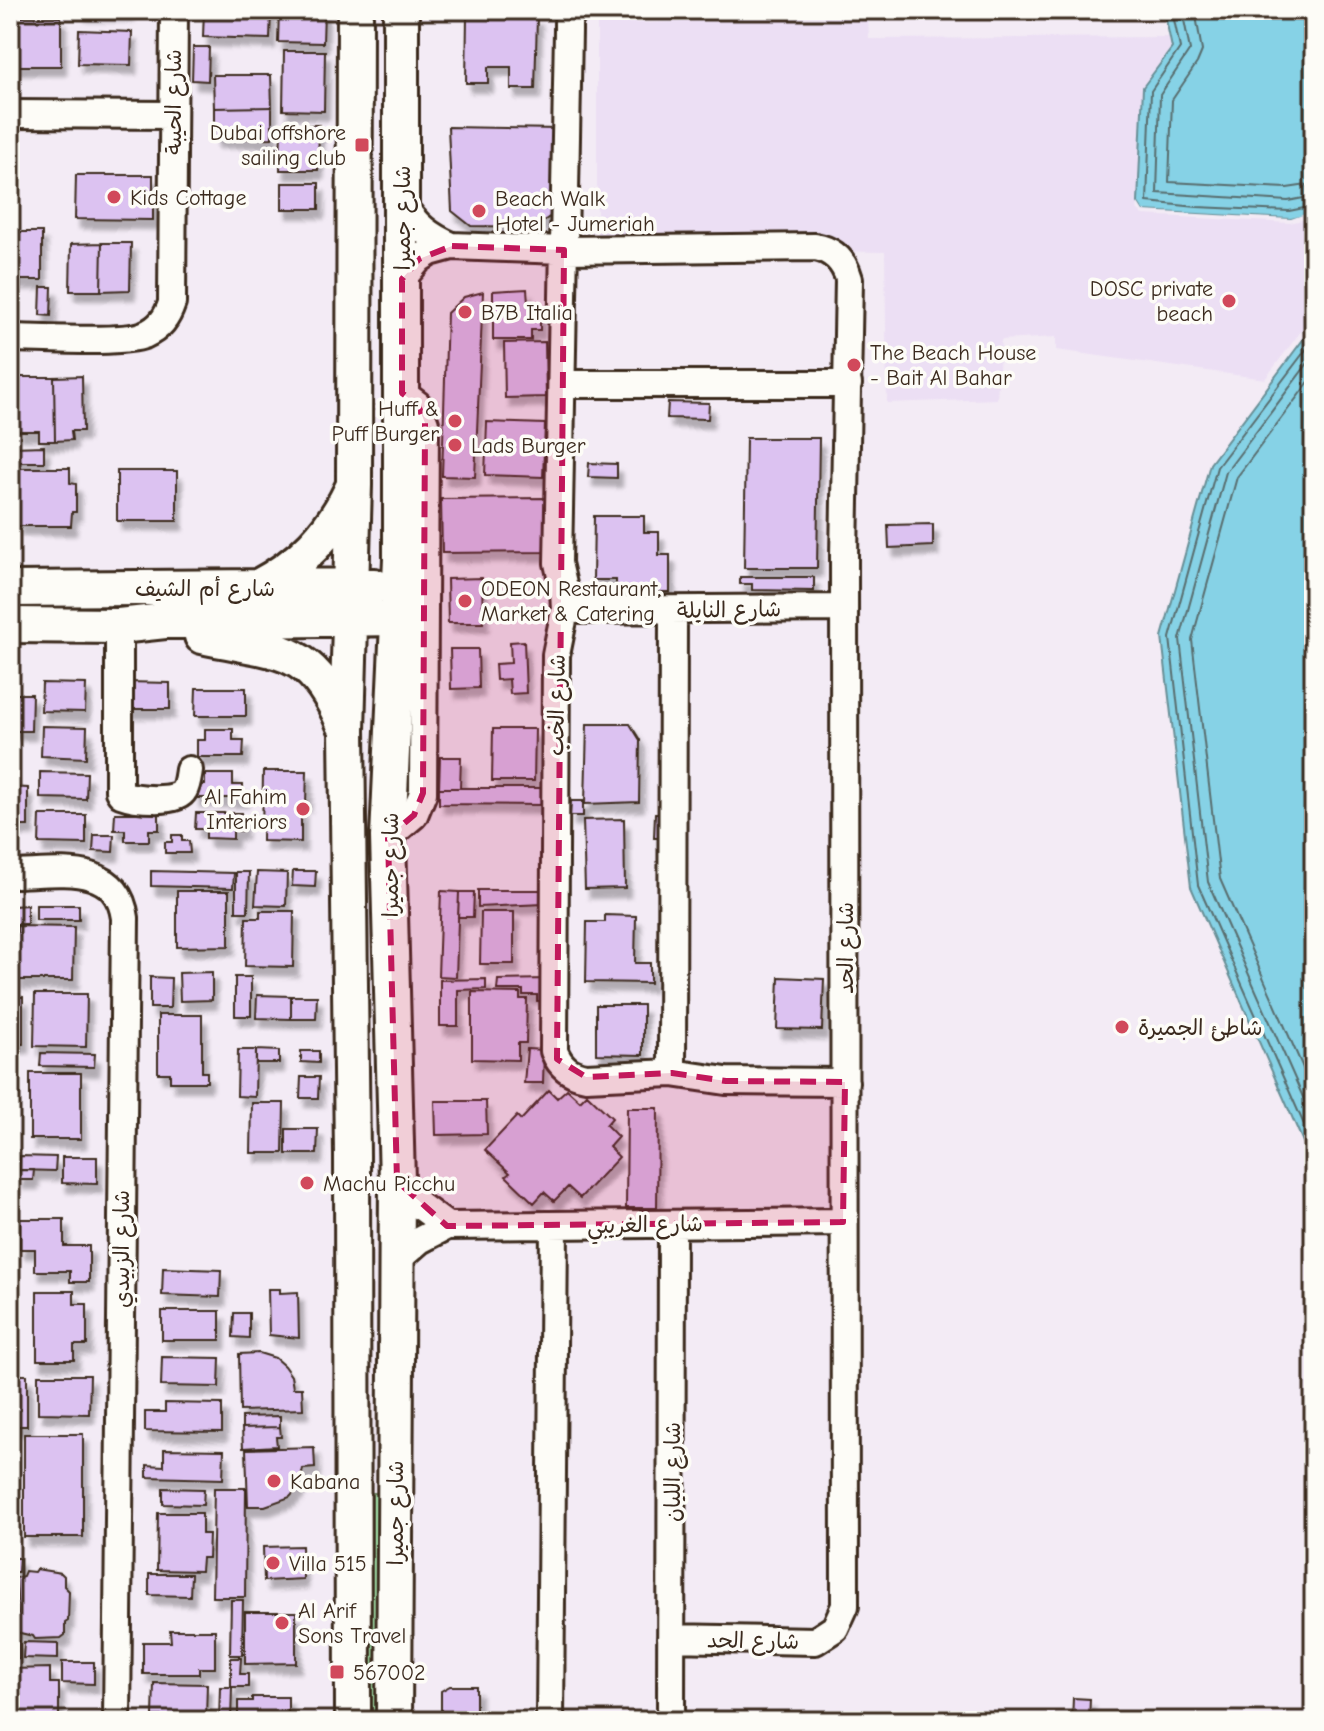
<svg xmlns="http://www.w3.org/2000/svg" width="1324" height="1731" font-family="'Comic Neue','Playpen Sans Arabic',sans-serif">
<defs>
<filter id="shadow"><feDropShadow dx="5" dy="9" stdDeviation="2" flood-color="#0004"/></filter>
</defs>
<rect width="100%" height="100%" fill="#f3ebf5"/>
<filter id="ink" filterUnits="userSpaceOnUse"><feTurbulence type="fractalNoise" baseFrequency=".0125" numOctaves="2"/><feDisplacementMap in="SourceGraphic" scale="16" xChannelSelector="R" yChannelSelector="G"/><feConvolveMatrix kernelMatrix="1 2 1 2 8 2 1 2 1" color-interpolation-filters="sRGB"/></filter>
<g filter="url(#ink)">
<path fill="#ecdff4" d="M868 17 869 39 1170 37 1172 48 1143 87 1314 201V314L1265 379 1056 350V337L1001 340 997 399 887 403 885 252 597 248V24Z"/>
<path fill="#a0dfa7" stroke="#6e8462" stroke-width="2" d="M372 1493H384L383 1721H371Z"/>
<path fill="#86d2e6" stroke="#688f96" stroke-width="2" d="M1164 10H1314V211L1312 214 1291 219 1143 211 1138 203 1143 87 1172 48Z
M1314 325V1167L1191 887 1162 637 1210 464Z"/>
<path fill="#f3ebf5" d="M1138 203 1143 211 1291 219 1314 211V217L1290 223 1143 215 1137 209Z"/>
<g fill="none" stroke-linecap="round" stroke-linejoin="round">
<path stroke="#596d6e" stroke-width="2" d="M1172 10 1180 48 1151 91 1147 202 1197 207 1289 211 1314 206
M1182 10 1190 50 1160 95 1157 193 1288 201 1314 196
M1195 10 1202 51 1197 63 1172 100 1169 182 1287 188 1314 184
M1314 339 1217 467 1170 638 1198 885 1314 1147
M1314 355 1226 472 1180 639 1208 882 1314 1122
M1314 375 1237 477 1192 640 1220 879 1314 1093"/>
</g>
<path fill="#dcc2f1" stroke="#3b2a1e" stroke-width="2" filter="url(#shadow)" d="M81 10H129V12H81Z
M204 10H271L270 39 203 37Z
M279 10H324L323 43 278 42Z
M467 16 537 17 535 89H511V67H488V83H466Z
M10 17H61V66H10Z
M79 30 132 32 131 65 78 64Z
M193 47H209L208 81 192 80Z
M284 51H325L324 111 283 110Z
M213 75H271L272 107 214 108Z
M272 107V138L214 139V108Z
M281 125H319L318 170H280Z
M448 127 559 129 555 213 535 227 471 226 452 211Z
M76 175H153V220L75 219Z
M282 183H319V209H282Z
M10 232H42V280H10Z
M102 243H131L130 290 101 291Z
M102 243 101 291H70L71 244Z
M41 287H52L51 316 40 315Z
M527 289 528 302H540V330H531V340H493V291Z
M483 292 475 477 442 476 447 313 464 297Z
M545 342 546 397 505 398 504 343Z
M82 376 83 431H71L72 440 55 441 54 377Z
M16 377H54L55 441H39V431H17Z
M668 402 709 403 708 419 667 418Z
M487 422 545 424 543 477 485 475Z
M746 438H819L817 568H744Z
M44 446V462H12V447Z
M589 463 617 464V478L588 477Z
M17 468H70V483L76 484V512H72L71 526H17Z
M117 471H177V521H117Z
M548 498 549 552 442 553 441 499Z
M594 516H644V532H659V555H670V592H616V580H593Z
M933 524V546L889 548 888 525Z
M740 577H814V591L752 590V584H740Z
M482 578 483 623H448L447 579Z
M524 641 526 693 510 694 509 679 496 680 495 664 511 663 510 642Z
M450 649H478L479 688 451 689Z
M126 682 170 683V709H125Z
M42 683 86 684 85 712 41 711Z
M196 688H246V716H195Z
M10 694H32L31 731H10Z
M587 724H630L640 740 639 802 585 804Z
M42 726 87 727 86 758 41 756Z
M205 729H233V740H244L243 757H197V740H205Z
M493 729H535L534 781H492Z
M440 757H461L460 788H439Z
M263 771H307L306 803H301V842L262 841Z
M40 772 87 773 86 799 40 798Z
M205 774H233V785H243V798H195V785H205Z
M10 787 28 788V826H10Z
M439 788H543V805L439 804Z
M571 801H583V816H570Z
M115 813H159V830H149V841H125V830H114Z
M196 813H242V831L233 830V839L206 838V829H195Z
M655 813H666L665 838H654Z
M40 815H86V844L39 843Z
M624 819 625 888 585 889 583 820Z
M94 835H114L113 852 93 851Z
M172 835H182V841H189L190 853H165V842H172Z
M151 871 234 873 233 888 151 886Z
M293 871H316L315 887 292 886Z
M236 872H249L248 912H236Z
M257 872 287 873 286 906 255 905Z
M478 890H545L544 904 478 907Z
M177 891H229V946L177 947Z
M441 891 459 892 456 977 438 976Z
M459 892H474L473 917H458Z
M27 905V924H12L13 906Z
M36 905H79V920H36Z
M260 911H294L293 967 245 966 246 918H260Z
M481 912H514V964H480Z
M605 915 636 916 635 963H650V983L586 982 587 922H605Z
M17 926 74 927 73 980H17Z
M212 972V1000L180 1001 179 973Z
M150 977 171 978 170 1008H150Z
M235 977H251V1016H235Z
M779 977 824 979 822 1030 777 1029Z
M486 979V989L458 990V1026H440V980Z
M545 979V1001H537V995H523V990H497L498 980Z
M472 992 520 993V999H527L526 1043H518V1060L472 1059Z
M35 994H87L86 1047 34 1046Z
M257 995 291 996V1019L256 1018Z
M10 996 23 997V1044H10Z
M291 996H317L316 1019H291Z
M596 1005H643V1055L596 1054Z
M158 1015H202V1072H207V1082H170V1073H158Z
M527 1049 544 1050 543 1083H524Z
M238 1050H256L255 1097 237 1096Z
M256 1050 279 1051V1063H256Z
M301 1051H319V1063L301 1062Z
M41 1053 95 1054 94 1067 40 1066Z
M30 1073H81V1139H30Z
M301 1077H319L318 1098H300Z
M567 1089 580 1101 587 1094 612 1118 606 1125 618 1137 609 1147 619 1157 580 1198 568 1187 554 1201 544 1192 534 1203 506 1176 510 1173 485 1150 517 1116 521 1120 549 1090 557 1098Z
M435 1101H486L487 1134 436 1135Z
M252 1103H284L283 1153H251Z
M627 1108H658L657 1208H626Z
M286 1129H318L317 1154H286Z
M20 1156 56 1157 55 1171 19 1170Z
M62 1157H97V1184L62 1183Z
M19 1170H34L33 1180H18Z
M20 1219H64V1246H89V1282H70V1271H35V1249H20Z
M163 1268 221 1270 220 1297 162 1295Z
M268 1289H280V1293L298 1292 299 1338 269 1335Z
M37 1291H74V1304H87V1345H74V1360H37Z
M162 1311H220V1340H162Z
M234 1313H249V1338L233 1337Z
M259 1353 275 1358 284 1366 291 1376 293 1388H302L303 1409 240 1411 239 1354Z
M162 1357 220 1358 219 1387 161 1386Z
M10 1375H27V1426H10Z
M38 1375H90L89 1414 38 1413Z
M165 1403 222 1404V1432L145 1431V1412H165Z
M280 1416V1427L242 1428V1417Z
M280 1427 281 1437H276L277 1446 243 1448 242 1428Z
M24 1434H83V1537H24Z
M314 1447 315 1468 303 1469 299 1487 290 1497 265 1506H248L246 1449Z
M164 1449 224 1450 223 1479 147 1477V1465L164 1466Z
M163 1488 204 1489 203 1505 163 1504Z
M214 1488H246L245 1597H212Z
M158 1513H202V1534H209L208 1558H202L201 1571 157 1570Z
M302 1546 303 1579 264 1581 263 1547Z
M10 1558H19L18 1572H10Z
M36 1569 61 1573 64 1576V1586L69 1591 68 1621 65 1623V1635L61 1638 35 1639 33 1636 16 1632 13 1628 14 1615 18 1614 16 1578 23 1576 25 1571 34 1572Z
M149 1574H191L190 1596 149 1595Z
M231 1600H243L242 1655H230Z
M245 1612H296V1663L245 1664Z
M170 1630H215V1668H199V1674H143V1642H171Z
M10 1641H19V1659H10Z
M24 1642 58 1643V1659L23 1658Z
M231 1658H241L240 1674H248V1687H231Z
M62 1662H94V1684L62 1683Z
M50 1668V1683H59V1717H51V1721H10V1669Z
M154 1683 207 1684 206 1717 153 1716Z
M450 1686H476V1721H441V1691Z
M220 1687H232L231 1721H219Z
M252 1697H288V1715H284V1721H246V1718H238V1701H252Z
M1073 1698 1090 1699 1089 1721H1072Z"/>
<g fill="none" stroke-linecap="round" stroke-linejoin="round">
<g stroke="#3b2a1e" stroke-width="32">
<path id="minor" d="M574 10 568 22V31L558 563 564 589 565 610 556 655 554 1051C560 1066 569 1074 586 1077L672 1073 726 1081 845 1082
M10 114 172 115
M403 205C415 225 430 237 452 246
M402 279 419 259 430 252 452 246 564 250 815 247C833 250 844 261 849 279L844 556 845 1606 835 1628 815 1641 671 1638
M10 338C38 338 122 344 144 335 160 328 167 318 172 303L174 10
M562 384H848
M565 610 844 608
M119 626V791L121 794C134 799 177 804 184 790 187 785 188 776 189 770
M388 837 414 815 423 793 425 423 418 405 402 393
M10 874C54 874 117 859 125 918L117 1721
M672 1073 673 610
M397 1181 420 1206 447 1226
M397 1260 420 1240 447 1226 843 1222
M550 1721 554 1225
M671 1721 672 1224"/>
</g>
<g stroke="#3b2a1e" stroke-width="40">
<path id="major" d="M258 587C301 564 331 534 352 489
M10 589 374 586
M10 625 119 626 165 621 398 618
M202 636C277 653 310 642 344 724
M353 1721 352 1155 347 730 354 485 355 10
M394 1721 397 1181 388 837 401 559V10"/>
</g>
<use href="#minor" stroke="#fdfcf7" stroke-width="26"/>
<use href="#major" stroke="#fdfcf7" stroke-width="34"/>
</g>
</g>
<path fill="#c2185b" fill-opacity="0.2" stroke="#c2185b" stroke-width="6" stroke-dasharray="16 10" stroke-linejoin="round" d="M452 246 564 250 557 1059 586 1077 672 1073 726 1081 845 1082 843 1222 447 1226 397 1181 388 837 414 815 423 793 425 423 418 405 402 393V279L419 259Z"/>
<g fill="#d1495b" stroke="#fdfcf7" stroke-width="3">
<rect x="354" y="137" width="16" height="16" rx="4"/>
<circle cx="114" cy="197" r="8"/>
<circle cx="479" cy="211" r="8"/>
<circle cx="1229" cy="301" r="8"/>
<circle cx="465" cy="312" r="8"/>
<circle cx="854" cy="365" r="8"/>
<circle cx="455" cy="421" r="8"/>
<circle cx="455" cy="445" r="8"/>
<circle cx="465" cy="601" r="8"/>
<circle cx="303" cy="809" r="8"/>
<circle cx="1122" cy="1027" r="8"/>
<circle cx="307" cy="1183" r="8"/>
<circle cx="274" cy="1481" r="8"/>
<circle cx="273" cy="1563" r="8"/>
<circle cx="282" cy="1623" r="8"/>
<rect x="329" y="1664" width="16" height="16" rx="4"/>
</g>
<g text-anchor="middle" stroke-width="7" stroke-linejoin="round" paint-order="stroke">
<g font-size="22" fill="#3b2a1e" stroke="#fdfcf7">
<text transform="translate(173 102) rotate(-90)" y="8">شارع الحيبة</text>
<text transform="translate(402 218) rotate(-90)" y="8">شارع جميرا</text>
<text x="205" y="596">شارع أم الشيف</text>
<text transform="translate(729 609) rotate(-1)" y="8">شارع النايلة</text>
<text transform="translate(556 705) rotate(-89)" y="8">شارع الخب</text>
<text transform="translate(390 865) rotate(-90)" y="8">شارع جميرا</text>
<text transform="translate(845 948) rotate(-90)" y="8">شارع الحد</text>
<text transform="translate(645 1224) rotate(-1)" y="8">شارع الغريبي</text>
<text transform="translate(121 1249) rotate(-90)" y="8">شارع الزبيدي</text>
<text transform="translate(672 1472) rotate(-90)" y="8">شارع الليان</text>
<text transform="translate(395 1513) rotate(-90)" y="8">شارع جميرا</text>
<text transform="translate(753 1640) rotate(1)" y="8">شارع الحد</text>
</g>
<g font-size="22" fill="#3b2a1e" stroke="#fdfcf7" text-anchor="start">
<text x="346" y="140" text-anchor="end">Dubai offshore<tspan x="346" dy="25">sailing club</tspan></text>
<text x="130" y="205">Kids Cottage</text>
<text x="495" y="206">Beach Walk<tspan x="495" dy="25">Hotel - Jumeriah</tspan></text>
<text x="1213" y="296" text-anchor="end">DOSC private<tspan x="1213" dy="25">beach</tspan></text>
<text x="481" y="320">B7B Italia</text>
<text x="870" y="360">The Beach House<tspan x="870" dy="25">- Bait Al Bahar</tspan></text>
<text x="439" y="416" text-anchor="end">Huff &amp;<tspan x="439" dy="25">Puff Burger</tspan></text>
<text x="471" y="453">Lads Burger</text>
<text x="481" y="596">ODEON Restaurant,<tspan x="481" dy="25">Market &amp; Catering</tspan></text>
<text x="287" y="804" text-anchor="end">Al Fahim<tspan x="287" dy="25">Interiors</tspan></text>
<text x="1138" y="1035">شاطئ الجميرة</text>
<text x="323" y="1191">Machu Picchu</text>
<text x="290" y="1489">Kabana</text>
<text x="289" y="1571">Villa 515</text>
<text x="298" y="1618">Al Arif<tspan x="298" dy="25">Sons Travel</tspan></text>
<text x="353" y="1680">567002</text>
</g>
</g>
<rect width="1324" height="1731" fill="none" stroke="#fdfcf7" stroke-width="40"/>
<rect x="20" y="20" width="1284" height="1691" fill="none" stroke="#3b2a1e" stroke-width="3" filter="url(#ink)"/>
</svg>
